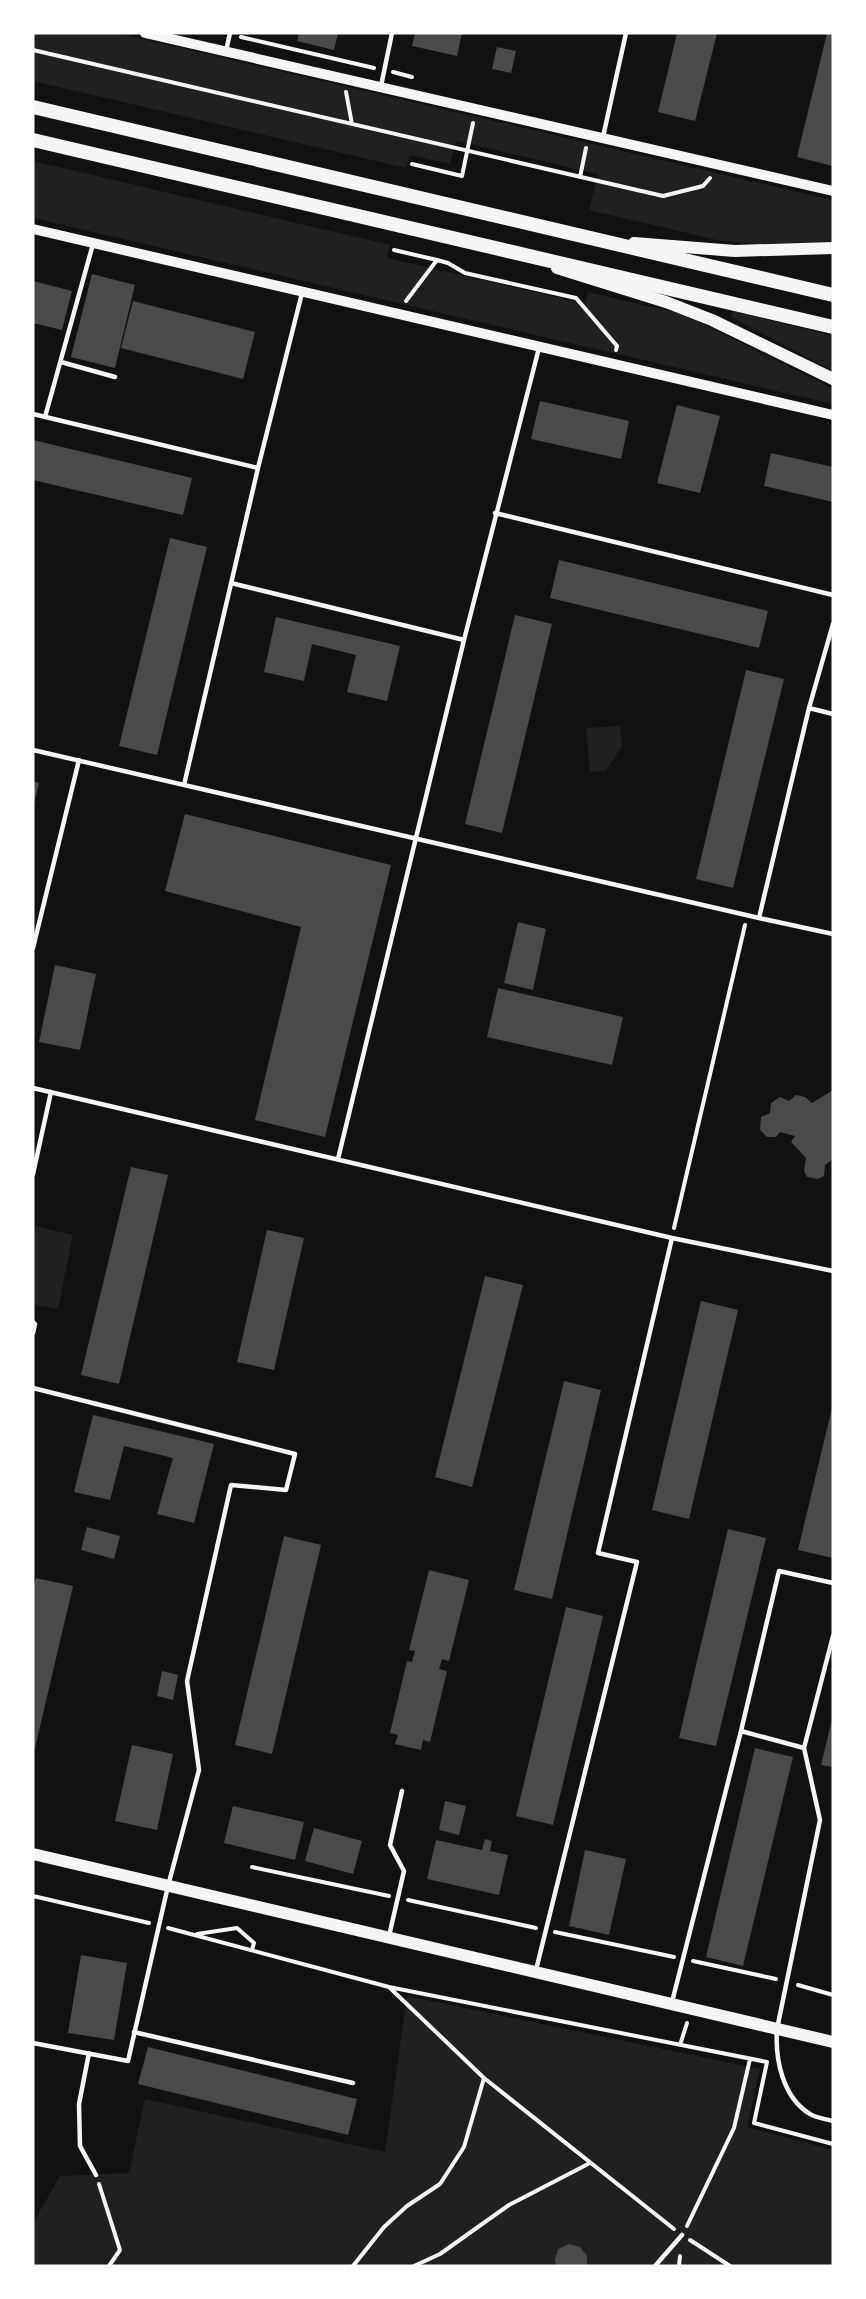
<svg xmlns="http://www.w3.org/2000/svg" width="866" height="2299" font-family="Montserrat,sans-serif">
<rect width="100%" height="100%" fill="#111"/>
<path fill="#202020" d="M33 33H116L833 200V241L760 244 721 241 589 210 598 174 456 141 450 164 410 155 406 168 33 81Z
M33 161 390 245 387 258 585 304 588 292 685 315 833 389V404L33 218Z
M733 311 833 336V371L731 317Z
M620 726 622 746 606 771 590 772 586 728Z
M36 1226 73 1235 58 1309 33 1304V1240Z
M407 1996 760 2069 747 2127 833 2150V2266H33V2223L60 2176 129 2173 145 2099 385 2152Z"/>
<path fill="#4a4a4a" d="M299 33H338L334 50 297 41Z
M415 33H462L457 56 412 46Z
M677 33H717L695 121 658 112Z
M827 33H833V166L797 157Z
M497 47 516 51 511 73 492 69Z
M92 274 135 285 115 368 71 357Z
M33 281 72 291 62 330 33 323Z
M133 301 255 332 243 379 121 348Z
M540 401 629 421 621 459 531 439Z
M677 405 720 416 700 493 657 483Z
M33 440 192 478 183 515 33 480Z
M771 453 833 467V502L764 486Z
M170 538 207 547 157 755 119 746Z
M559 560 768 611 759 648 550 598Z
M515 615 552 624 502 833 465 824Z
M276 617 400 646 387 701 347 692 356 655 312 644 304 681 264 672Z
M746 670 784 679 733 888 696 879Z
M33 781 39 783 34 804H33Z
M185 814 391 865 325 1137 255 1120 301 927 165 891Z
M518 922 546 929 533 990 504 983Z
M55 965 96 974 80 1050 39 1042Z
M498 988 623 1017 612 1065 487 1037Z
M833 1090V1159L825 1165 824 1176 818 1179 807 1177 804 1171 806 1158 791 1142 795 1136 780 1132 776 1137H767L760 1130 761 1117 770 1113 771 1103 780 1097 789 1101 796 1095 805 1097 812 1103Z
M131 1167 168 1175 119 1384 81 1375Z
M267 1230 304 1238 274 1370 237 1362Z
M485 1276 523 1285 472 1487 435 1477Z
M701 1301 738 1310 689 1519 652 1510Z
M564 1381 601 1390 552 1599 514 1590Z
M832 1408H833V1558L798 1550Z
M93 1415 214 1444 194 1523 157 1514 173 1458 124 1446 110 1500 74 1492Z
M87 1527 120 1536 114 1559 81 1550Z
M728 1529 766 1538 716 1746 679 1738Z
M284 1536 321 1545 272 1754 235 1745Z
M429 1570 469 1580 449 1661 442 1659 439 1669 447 1671 430 1742 423 1740 421 1750 395 1744 398 1735 390 1733 407 1661 412 1662 415 1651 409 1650Z
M36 1578 73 1586 34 1752 33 1589Z
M566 1607 603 1616 553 1825 516 1816Z
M162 1671 178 1675 173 1700 157 1696Z
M832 1719H833V1767L821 1765Z
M132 1745 173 1754 157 1830 115 1821Z
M755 1748 793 1757 743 1966 706 1957Z
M445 1801 466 1806 459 1835 439 1830Z
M233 1806 304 1822 295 1860 224 1843Z
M314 1828 362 1841 353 1874 305 1861Z
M485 1839 492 1841 490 1851 508 1855 499 1895 427 1879 436 1840 482 1850Z
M585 1850 626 1859 609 1935 569 1926Z
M81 1955 127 1963 114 2040 68 2033Z
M148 2047 357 2099 348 2135 138 2084Z
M569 2244 580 2247 587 2256V2266H556L555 2260 558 2249Z"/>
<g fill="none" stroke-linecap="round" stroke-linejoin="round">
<path stroke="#f5f5f5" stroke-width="4" d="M241 37 374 68
M33 50 663 196 703 186 710 178
M393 72 412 77
M346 92 352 124
M412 164 462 176 473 123
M580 177 586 148
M394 250 437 260 406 301
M437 260 448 263 465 273 576 298 617 346 616 350
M674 1228 745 925
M252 1867 389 1896
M33 1896 149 1923
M408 1900 536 1928
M168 1928 389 1987 767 2062 754 2123 833 2144
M555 1932 674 1957
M197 1934 237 1928 254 1943 252 1950
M693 1961 776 1979
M798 1985 833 1995
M390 1988 484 2078 674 2229
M680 2045 687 2023
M99 2184 120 2250 109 2266
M687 2226 734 2128 750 2059
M690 2240 730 2266
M353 2266 384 2227 407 2206 440 2184 464 2147 484 2078
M414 2266 440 2254 509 2205 590 2163
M679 2266 680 2256"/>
<path stroke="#f5f5f5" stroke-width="4.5" d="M226 51 230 33
M381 86 392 33
M603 137 626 33
M61 362 115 377
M33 414 258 468
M45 417 93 244
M495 513 833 595
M231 583 464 640 539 348
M833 624 809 708 833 714
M33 750 759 918 809 708
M184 785 258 468 302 293
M759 918 833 934
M33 948 79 760
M33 1088 672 1238 833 1271
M338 1159 464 640
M33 1174 51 1092
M33 1322 35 1324 33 1333
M33 1388 295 1454 286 1490 231 1485 187 1681 199 1770 168 1886 128 2061 33 2043
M741 1731 779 1571 833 1583
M804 1748 833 1636
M389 1936 404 1871 390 1845 402 1791
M536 1970 637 1562 598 1553 672 1238
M672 2002 741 1731 804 1748 820 1820 777 2029C775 2058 782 2097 810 2114 816 2118 826 2119 833 2121
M134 2032 353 2083
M89 2053 79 2104 80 2146 96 2175
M655 2266 682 2235"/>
<path stroke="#f5f5f5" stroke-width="10" d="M145 33 833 191
M33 229 833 415"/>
<path stroke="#f5f5f5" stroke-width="12" d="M634 243 735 251 833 248
M557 268 666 302 712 320 833 379
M33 1854 833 2042"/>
<path stroke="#f5f5f5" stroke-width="14" d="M33 107 833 295
M33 140 833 327"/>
</g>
<rect width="866" height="2299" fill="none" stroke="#ffffff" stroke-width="69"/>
</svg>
